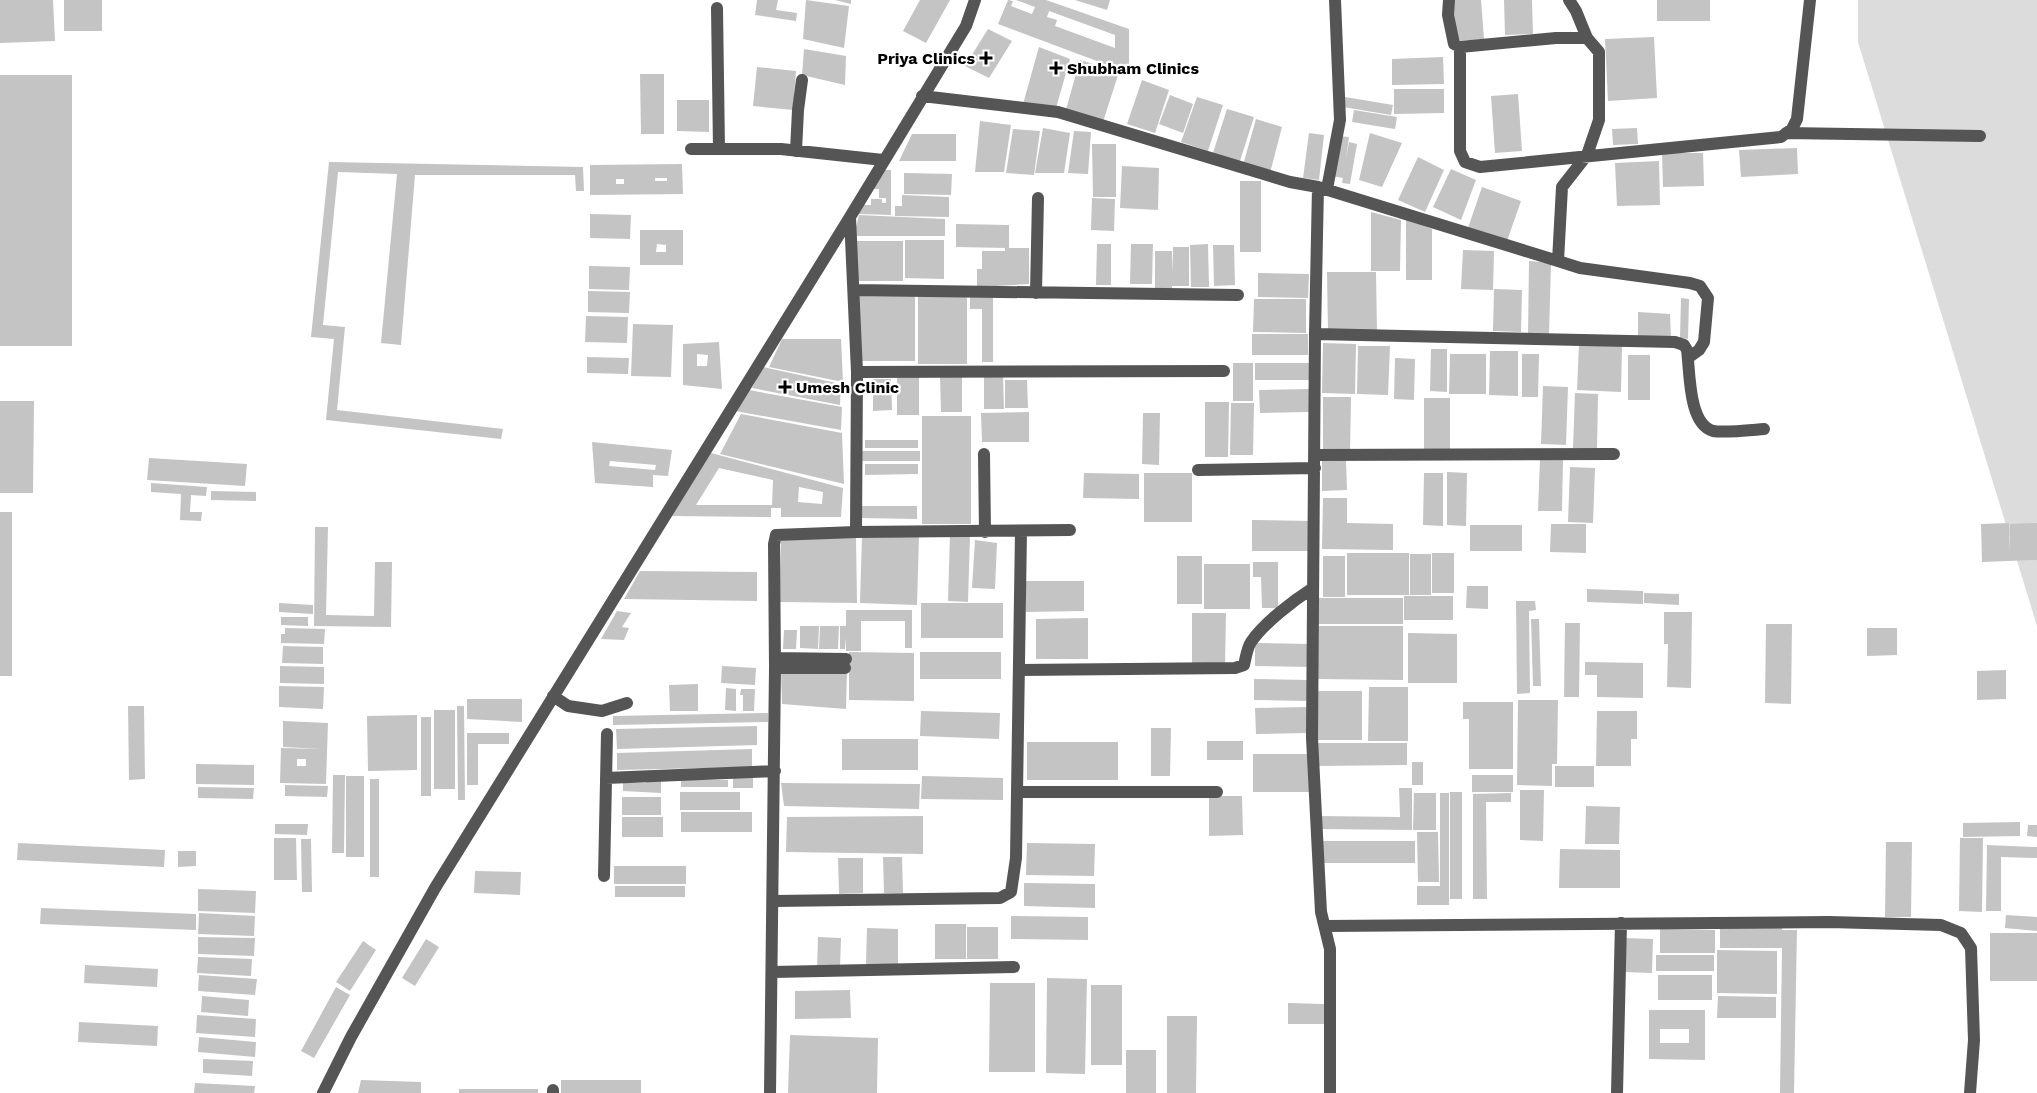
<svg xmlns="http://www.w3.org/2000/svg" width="2037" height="1093" font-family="'Work Sans',sans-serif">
<rect width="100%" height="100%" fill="#fff"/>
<path fill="#dcdcdc" d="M1858 0H2037V626L1858 42Z"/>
<path fill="#c4c4c4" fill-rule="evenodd" d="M0 0H53L55 41 0 43Z
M64 0H102V31H64Z
M757 0H778L776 10 797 13 796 21 755 15Z
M806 0 849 6 844 48 803 39Z
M835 0H851V4Z
M920 0H950L926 43 903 31Z
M1008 0 1013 1 1011 6 1032 14 1035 7 1016 0H1046L1129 29V73L998 24ZM1049 11 1115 35V48L1055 26 1057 20 1047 17Z
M1075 0H1110L1107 10Z
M1453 0H1481L1484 39 1456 41Z
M1504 0H1532L1533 34 1505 35Z
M1657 0H1710V21H1657Z
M988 29 1012 41 989 78 965 66Z
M1654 37 1657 98 1608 101 1605 39Z
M1039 47 1070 59 1056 108 1023 104Z
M804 49 846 56 845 85 802 75Z
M1443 57 1444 84 1392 85V59Z
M1080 60 1119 72 1103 122 1065 113Z
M757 67 796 71 793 110 753 106Z
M640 74H664V134H641Z
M0 75H72V346H0Z
M1142 80 1169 90 1155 133 1127 124Z
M1394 89H1444V113L1394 114Z
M1518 94 1522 151 1495 153 1491 96Z
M1170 95 1193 104 1183 133 1159 124Z
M1197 97 1223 105 1208 151 1181 142Z
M1345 97 1393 105 1391 115 1343 107Z
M677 100H709V132L677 131Z
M1227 109 1254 117 1239 164 1212 156Z
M1354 110 1397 117 1395 129 1352 122Z
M1256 119 1282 127 1270 173 1243 165Z
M980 121 1011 125 1004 172H975Z
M1043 128 1070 133 1064 173H1035Z
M1637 128 1638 144 1613 145 1612 129Z
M1013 129 1040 131 1034 175 1006 173Z
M1074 131 1091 132 1088 174 1068 173Z
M1309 133 1324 135 1319 180 1303 178Z
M1370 133 1402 143 1382 187 1359 180Z
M912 134H956V161H899Z
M1338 136 1349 137 1346 159 1349 142 1357 144 1350 184 1342 183 1343 178 1332 176Z
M1092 144H1116V197H1093Z
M1797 148 1798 174 1741 177 1739 150Z
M1662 153H1703L1704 186 1663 187Z
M1418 157 1444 170 1425 212 1398 200Z
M1659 161 1660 205 1617 206 1615 163Z
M329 162 583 167 584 191H576L575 175H415L401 345 381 343 397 174 338 172 323 325 345 327 337 410 503 429 501 439 326 420 334 339 311 337Z
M682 164 683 194 590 195V165ZM655 178H667V181H655ZM616 179H624V184H616Z
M1122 166 1159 168 1158 210 1120 208Z
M1451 169 1476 180 1461 220 1433 207Z
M884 170H891V215L859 214 860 205H871V199H882V203H886V198H879V189H873Z
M904 173 952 174 951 195 904 194Z
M1240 181H1261V252H1240Z
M1482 187 1521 201 1507 241 1468 228Z
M902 195 949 197V217L895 216V206H902Z
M1092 198 1115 199 1114 231 1091 230Z
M1371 212 1401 220 1400 271H1371Z
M590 214 631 215 630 239 590 238Z
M859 215 945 219V236H854Z
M1406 218 1432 229V280H1406Z
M956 224 1009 225V248L956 247Z
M640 230H683V265H640ZM657 244 666 245V252H656Z
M905 240H944V279L905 278Z
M856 241H903V281H855Z
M1097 244H1111V285H1096Z
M1131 244H1153L1152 284H1130Z
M1208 244 1209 287H1191L1190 245Z
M1213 245H1234L1235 285 1214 286Z
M1173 247H1189V286H1172V292H1155V251H1172L1173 273Z
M1005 248H1029V284L977 287V269H982V251H1005Z
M1463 250 1494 251 1493 290 1461 289Z
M1529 261 1551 263 1549 335 1528 334Z
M589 266 630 267 629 290 589 289Z
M1327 272H1376L1377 333H1328Z
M1258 273 1309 274 1308 298 1258 297Z
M1494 289 1522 290 1521 332 1493 331Z
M588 291 630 292 629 313 588 312Z
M918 295H967V364H918Z
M859 296H915V361H859Z
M970 297H993V362H982V309H970Z
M1681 298 1689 299 1688 339 1680 338Z
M1254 299H1306V333L1253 332Z
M1638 312 1670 314 1671 340 1638 339Z
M586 316 628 317 627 343 585 342Z
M633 324 673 325 671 377 631 376Z
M1252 334H1308V355H1252Z
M782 339H841L843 382 769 367Z
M719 342 722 389 683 385V344ZM697 354 708 355 707 366H697Z
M1323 343 1356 344 1355 394 1322 393Z
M1579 344 1622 345 1621 392 1577 390Z
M1358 346H1390L1388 395 1357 394Z
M1431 349H1447V392L1430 391Z
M1490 351H1518V396L1489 395Z
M1450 354H1486V394H1449Z
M1522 354H1539L1538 397H1522Z
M1628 355H1650V400H1628Z
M587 357 629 358 628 374 587 373Z
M1395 358 1415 359 1414 400 1394 399Z
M1233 363H1253V401H1233Z
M1255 363H1309V380H1255Z
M763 367 841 384 840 405 752 388Z
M919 376V415H897V377Z
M984 376H1003L1004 409H984Z
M940 377H962V412H941Z
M873 379H891L892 410 873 411Z
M1005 380H1027L1028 408H1005Z
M1543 386 1568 387 1566 445 1541 444Z
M1310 389V412L1260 413 1259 390Z
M749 390 842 407 841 430 735 411Z
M1575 393 1598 394 1597 449 1573 448Z
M1323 397H1351L1350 453H1323Z
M1424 398H1450V452H1424Z
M0 401H34L33 493H0Z
M1205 402H1229L1228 457H1205Z
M1231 403H1254L1253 455H1230Z
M1029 412V442H982L981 413Z
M1143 413H1160L1159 465 1142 464Z
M741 414 842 433 844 484 720 454Z
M922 416H971V524H922Z
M865 440H918V448H865Z
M592 442 672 450 668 476 653 475V487L595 483ZM610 461 656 465 655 470 609 466Z
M858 451H920V461H858Z
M711 453 843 488 841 517H781V508H771V517L669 516ZM719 468 773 480 772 505H696ZM799 487 823 492 822 504 798 502Z
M149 458 247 464 245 486 147 480Z
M1540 459 1563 460 1562 511H1538Z
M1322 460H1346L1347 490 1322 491Z
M865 464H918V474L865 475Z
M1570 467 1595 468 1593 523 1568 522Z
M1447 472 1467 473 1466 526 1447 525Z
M1084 473 1139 474V499L1083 498Z
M1144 473H1192V522H1144Z
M1424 473H1443V526L1423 525Z
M151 483 207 487 206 496 191 495 190 512H202L201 521 180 520 181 494 151 492Z
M211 491 256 492V501L211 500Z
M1323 498H1347V523L1393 524V550L1322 549Z
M862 506H917V519L860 518Z
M0 512H12V676H0Z
M1252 520 1312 521 1311 551H1252Z
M2009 523 2010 550V524L2037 523V560L1982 562 1981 524Z
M1551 524H1586V553L1550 552Z
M1470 525H1522V551H1470Z
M315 527H328L326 615 374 616 375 562H392L391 627 314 626Z
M950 534 970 535 968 602 948 601Z
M862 536 919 537 917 605 860 603Z
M856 537 857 603 779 602 781 538Z
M975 540 997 543 995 589 972 588Z
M1347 553H1409V595H1347Z
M1432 553H1454V593H1432Z
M1410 554H1431V595H1410Z
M1177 556H1202V604H1177Z
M1323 556H1345V597H1323Z
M1253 562H1278V608H1262L1261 577H1253Z
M1204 564H1250V609H1204Z
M640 571 757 572V601L624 599Z
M1026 581H1084V611L1026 612Z
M1467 586H1488V609L1466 608Z
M1587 589 1643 591V604L1587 602Z
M1644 593 1679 594V605L1644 603Z
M1404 596H1453V620H1404Z
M1315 598H1403V624H1315Z
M1516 601H1535L1536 610 1529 611 1530 693 1517 694Z
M279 603 313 605V614L279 612Z
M921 603H1003V638H921Z
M846 610H912V648H905V621H861V651H846V638L845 649H840V626H846Z
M617 611 631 613 622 627 629 628 624 640 601 639Z
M1664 612H1692L1691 688 1667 687 1668 644H1664Z
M1192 613H1226L1225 666H1192Z
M281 617H308V626L281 625Z
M1088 618V659H1036V619Z
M1531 619H1539L1541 686H1533Z
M1565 623H1580L1579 697H1564Z
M1766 624H1792L1791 704 1765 703Z
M800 626H819L818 649 800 648Z
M820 626H839L838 649H819Z
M1318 626H1403V680L1318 679Z
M285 628 325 629 324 644 281 643V634H285Z
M1867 628H1897V655L1867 656Z
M784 630H797L796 649H783Z
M1408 633 1457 634V683H1408Z
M1255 643 1311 644V667L1255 666Z
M283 646 323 647V664L282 663Z
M849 652 914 653V701L849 700Z
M920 652H1001V679H920Z
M1585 662 1643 663V698L1597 697V675H1585Z
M280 666 324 667V684L280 683Z
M722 666 756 668 755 685 721 683Z
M2006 670V699L1977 700V671Z
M847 671 846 709 782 704 781 672Z
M1254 679 1307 680V701L1254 700Z
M698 684V711H670L669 685Z
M279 686 324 687 323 709 279 707Z
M1369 687H1408V741H1368Z
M726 688 736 689V711L725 710Z
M741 689H755L754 711H743V695H740Z
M1318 691H1362V740H1317Z
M467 699H522V722L467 719Z
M1518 700H1558L1557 764H1552V786L1517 785Z
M1463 702H1513V769H1469V719H1463Z
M128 706H144L145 779 129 780Z
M457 706H464L465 800H458Z
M1308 707V733L1256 734 1255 708Z
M434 710H455V789H434Z
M921 711 1000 713 999 739 920 736Z
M1597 711H1637V739H1631V766H1596Z
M768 713V722L613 725V716Z
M417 715V770L368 771 367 716Z
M421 717H431V796H421Z
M283 721 328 723 326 784 280 783 281 748 322 749 283 747ZM297 759H306V766H297Z
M757 726V745L617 749 616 729Z
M1151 728H1171L1170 776H1151Z
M467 733H509V744H478V785H467Z
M842 739H918V770H842Z
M1207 741H1243V760H1207Z
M1027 742H1118V780H1027Z
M1317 743H1407V765L1318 766Z
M752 749V767L617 770V753Z
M1253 754H1310V792H1253Z
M1412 762H1423V785H1412Z
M196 764 254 765V785L196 784Z
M1555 766H1594V787H1555Z
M333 775H345L344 853H332Z
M733 775H753V788H733Z
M1472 775H1513V792H1472Z
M346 776H364V857H346Z
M922 776 1003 778V800L921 799Z
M370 779H379V877H370Z
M646 779H661V793L623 791V783H646Z
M681 780H728V787H681Z
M781 783 920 784 919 809 784 806Z
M285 785 328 786 327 797 285 796Z
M198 787 254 788 253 799 198 798Z
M1399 788H1412V830L1318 829V816L1400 817Z
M1520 790H1544L1543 841 1520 840Z
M680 792H740V810H680Z
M1450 792H1462V899H1450Z
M1414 793H1436V830H1413Z
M1440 793H1449V905H1417V886H1440Z
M1511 793V802H1486L1487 899H1473V794Z
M1209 796H1242L1243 835 1209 836Z
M622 797H661V815H622Z
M1586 806 1620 807 1619 844H1585Z
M681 812H752V832H681Z
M923 816V854L786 852 787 817Z
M622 817H663V837H622Z
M2020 822V836L1963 837V823Z
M275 824H308L307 835 275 834Z
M2028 825H2037V837L2027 836Z
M1417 832H1438L1439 882H1418Z
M274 838H296L297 880H274Z
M1960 838H1983L1982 912 1959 911Z
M301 839H311L312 892H302Z
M1322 841H1415V863H1322Z
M1886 842H1912L1911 917H1885Z
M18 843 165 850 164 867 17 860Z
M1027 843 1095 844 1094 876 1026 875Z
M1987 845 2037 847V858L2001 857V911H1986Z
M1560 849 1620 850V888H1559Z
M178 851H196V866L178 867Z
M883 857H902L903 893H884Z
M838 858H863V893L839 894Z
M614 866H686V884H614Z
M475 871 521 872 520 895 474 893Z
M1024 883 1095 884V908L1024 906Z
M615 886H685V897H615Z
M198 889 256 891 255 913 198 911Z
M41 908 196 914V930L40 924Z
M199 913 255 916 254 936 198 934Z
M2006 915 2037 917V931L2005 928Z
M1011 916 1088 917V940L1011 939Z
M935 924H966V959H935Z
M1720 925H1782V930H1797L1794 1093H1780L1782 948H1720Z
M967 927H998V959H967Z
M867 928 898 929V965L866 964Z
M1660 929 1715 930V953H1660Z
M1990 933H2037V981H1990Z
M198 937 255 938 254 956 198 954Z
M818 937 841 938 840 969H817Z
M1624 938 1653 939 1652 973 1624 972Z
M426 939 439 947 415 986 402 978Z
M363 941 376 950 350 991 336 982Z
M1717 950 1777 951V994L1717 993Z
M1656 955H1714V971H1656Z
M198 957 252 959 251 976 197 973Z
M85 965 158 969 157 987 84 983Z
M199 975 257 979 255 995 198 991Z
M1658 975H1712V1000H1658Z
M1047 978 1087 979 1085 1074 1046 1073Z
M990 983H1035V1072H989Z
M1091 985H1122V1065H1091Z
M336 987 350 995 314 1058 301 1051Z
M850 990 851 1018 795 1019V991Z
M202 996 249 1000 248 1016 201 1012Z
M1718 996 1776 997V1018H1717Z
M1288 1003 1324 1004V1024H1288Z
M1649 1010H1705V1060L1649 1059ZM1660 1029H1689V1043H1660Z
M197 1015 256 1019 255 1037 196 1033Z
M1167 1016H1197L1196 1093H1167Z
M79 1022 158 1026 157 1046 78 1042Z
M790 1035 878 1038 877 1093H788Z
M199 1037 256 1042 255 1057 198 1052Z
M1126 1050H1156V1093H1126Z
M203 1059 253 1061 252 1076 203 1073Z
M361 1080 421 1082V1093H358Z
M561 1080H641V1093H561Z
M195 1083 255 1086 254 1093H194Z
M459 1089H538V1093H459Z"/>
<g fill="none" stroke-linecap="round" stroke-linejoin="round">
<path stroke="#555" stroke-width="12" d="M1449 0 1448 15 1454 44 1460 47 1556 38H1587L1599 52V120L1587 155 1562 187 1558 261 1580 268 1690 283 1700 286 1708 298 1704 342 1699 350 1688 358
M1569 0 1576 11 1587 38
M717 8 719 149
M1460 47V151L1465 162 1480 167 1781 137 1792 129 1797 119 1810 0
M922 96 1058 112 1290 182 1318 187 1315 334 1312 738 1321 912 1330 949V1093
M1786 133 1980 136
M691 149H781L883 160
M796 151 798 110 802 80
M1318 187 1558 261
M1327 189 1340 120 1335 0
M854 290 1238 295
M1036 293 1038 198
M1315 334 1675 342 1684 345 1687 350C1690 371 1688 424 1713 431 1724 433 1751 430 1764 429
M857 372 1224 371
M984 454 985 532
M1315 455 1614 454
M1198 470 1315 468
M856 532 1070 530
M775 658 846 659
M775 668H845
M1019 670 1235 668 1244 665C1246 657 1247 648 1251 642 1264 623 1294 600 1313 588
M553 696 568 706 602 711 627 703
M606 778 775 771
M1017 792H1217
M604 876 607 734
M774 901 1000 898 1011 892 1016 858 1021 531
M1325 926 1829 922 1941 925 1961 933 1971 948 1974 1040 1970 1093
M773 972 1014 967
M323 1093 351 1037 435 888 850 217 966 26 975 0
M553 1093V1090
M770 1093 775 668 774 544 776 535 856 532 857 372 850 217
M1617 1093 1621 923"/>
</g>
<g fill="#000" stroke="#fff" stroke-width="2">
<path d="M983.5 50.5h5v5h5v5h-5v5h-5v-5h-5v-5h5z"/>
<path d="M1053.5 60.5h5v5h5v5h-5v5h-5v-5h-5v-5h5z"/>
<path d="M782.5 379.5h5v5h5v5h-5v5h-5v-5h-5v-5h5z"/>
</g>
<g text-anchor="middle" stroke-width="4.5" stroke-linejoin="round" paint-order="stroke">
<g font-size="16" font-weight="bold" fill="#000" stroke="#fff" text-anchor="start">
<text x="975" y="64" text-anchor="end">Priya Clinics</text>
<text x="1067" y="74">Shubham Clinics</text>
<text x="796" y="393">Umesh Clinic</text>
</g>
</g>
</svg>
